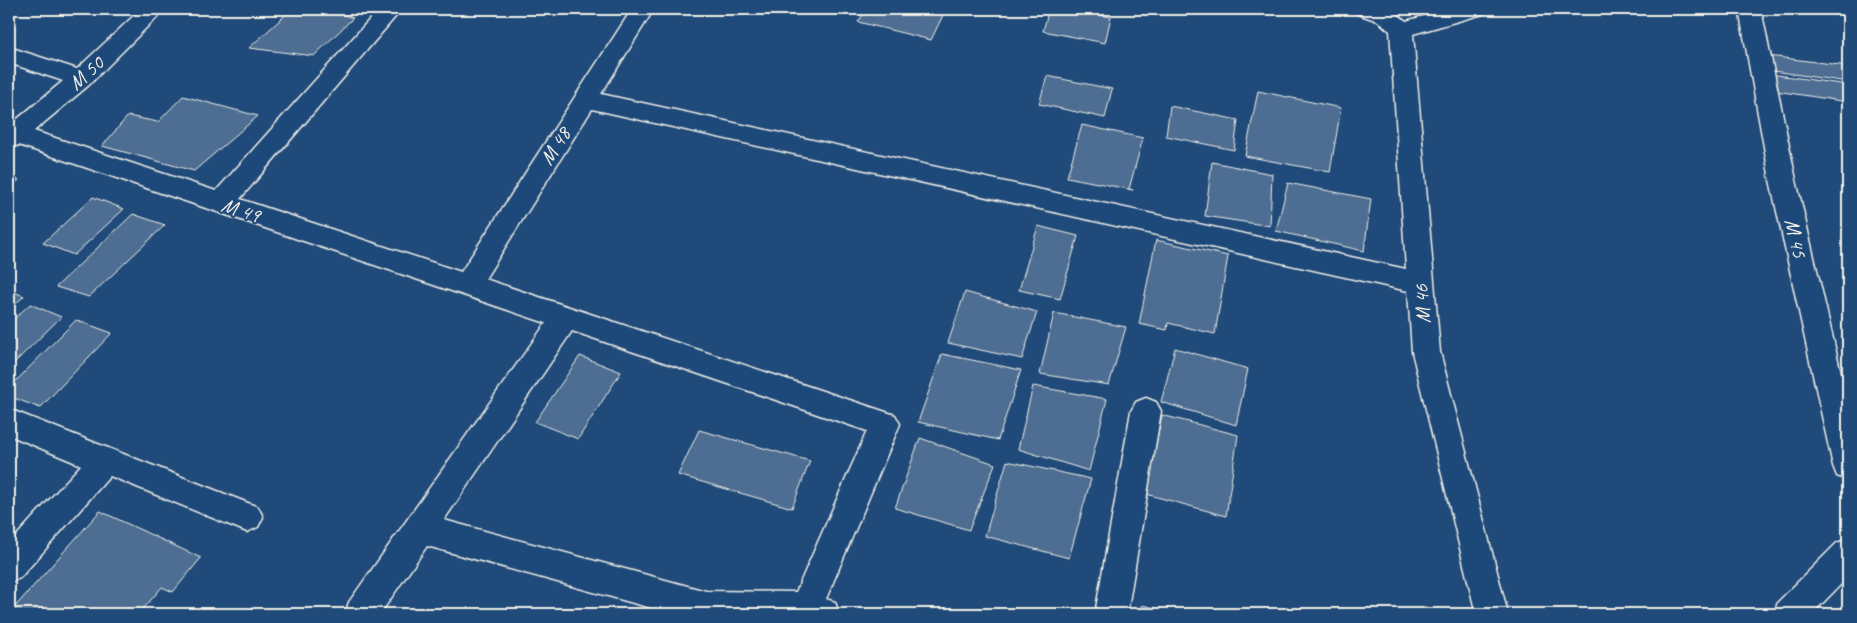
<svg xmlns="http://www.w3.org/2000/svg" width="1857" height="623" font-family="Caveat,sans-serif">
<rect width="100%" height="100%" fill="#1f4a7a"/>
<filter id="ink" filterUnits="userSpaceOnUse"><feTurbulence type="fractalNoise" baseFrequency=".02" numOctaves="2"/><feDisplacementMap in="SourceGraphic" scale="10" xChannelSelector="R" yChannelSelector="G"/><feConvolveMatrix kernelMatrix="1 2 1 2 8 2 1 2 1" color-interpolation-filters="sRGB"/></filter>
<g filter="url(#ink)">
<path fill="#4d6e92" stroke="#f4f1e8" d="M292 9H327L353 18 314 56 249 48Z
M867 9H925L944 13 931 40 858 22Z
M1049 9H1066L1111 17 1105 43 1043 31Z
M1768 56 1848 66V82L1773 71Z
M1770 74 1848 85V102L1776 91Z
M1047 76 1112 89 1105 118 1039 104Z
M1258 91 1341 108 1330 172 1245 156Z
M183 96 258 116 194 171 102 146 128 116 158 122Z
M1170 106 1238 120 1234 150 1166 136Z
M1082 125 1143 138 1129 189 1133 190 1067 177Z
M1212 162 1272 174 1270 226 1205 216Z
M9 176 19 180 9 190Z
M1288 183 1371 199 1364 251 1276 231Z
M93 197 124 209 74 255 43 243Z
M133 214 165 225 89 297 56 287Z
M1038 226 1078 236 1060 299 1019 290Z
M1156 240 1228 256 1215 334 1168 323 1167 330 1139 324Z
M9 290 24 296 9 310Z
M965 292 1037 312 1022 359 948 343Z
M30 304 61 317 9 368V320H13Z
M1054 313 1126 327 1109 385 1040 374Z
M76 320 112 333 40 408 9 396V388Z
M1175 348 1248 369 1236 425 1161 402Z
M942 354 1021 370 998 440 918 422Z
M580 356 621 372 578 439 535 422Z
M1033 386 1107 399 1089 471 1018 449Z
M1162 415 1238 435 1226 516 1146 494Z
M699 430 810 461 792 508 678 475Z
M920 438 995 464 969 530 895 508Z
M1007 461 1091 479 1069 558 985 536Z
M100 511 201 558 173 592 162 587 139 614H23L13 609Z
M1142 605 1179 614H1141Z"/>
<g fill="none" stroke-linecap="round" stroke-linejoin="round">
<g stroke="#f4f1e8" stroke-width="3">
<path id="minor" d="M141 9H165L89 85 34 131 216 191 379 9H402L240 199 461 272 632 9H654L601 94 1406 269 1390 31 1378 21 1358 14 1355 9H1391L1406 21 1449 9H1486L1483 14 1413 34 1440 352 1508 614H1476L1412 352 1408 291 592 109 485 279 895 415 900 424 826 599 835 602 839 614H673L427 546 380 614H345L349 602 546 323 19 145 9 148V126L63 81 9 63V47L77 69ZM572 331 867 431 796 592 706 591 444 520Z
M1739 9H1761L1796 180 1848 403V480L1837 476 1833 466 1770 180Z
M1146 398 1156 402 1161 411 1127 614H1095L1131 411 1136 402Z
M9 409 258 507 263 517 258 527 247 532 110 476 20 578 9 583V544L81 465 9 435Z
M1848 539V577L1812 614H1774L1778 602 1837 543Z"/>
</g>
<use href="#minor" fill="#1f4a7a" fill-rule="evenodd"/>
</g>
</g>
<g text-anchor="middle" stroke-width="4" stroke-linejoin="round" paint-order="stroke">
<g font-size="21" fill="#f4f1e8" stroke="#1f4a7a">
<text transform="translate(86 73) rotate(-42)" y="7">M 50</text>
<text transform="translate(555 146) rotate(-57)" y="7">M 48</text>
<text transform="translate(241 210) rotate(18)" y="7">M 49</text>
<text transform="translate(1796 238) rotate(77)" y="7">M 45</text>
<text transform="translate(1422 304) rotate(-94)" y="7">M 46</text>
</g>
</g>
<rect width="1857" height="623" fill="none" stroke="#1f4a7a" stroke-width="30"/>
<rect x="15" y="15" width="1827" height="593" fill="none" stroke="#f4f1e8" stroke-width="2" filter="url(#ink)"/>
</svg>
